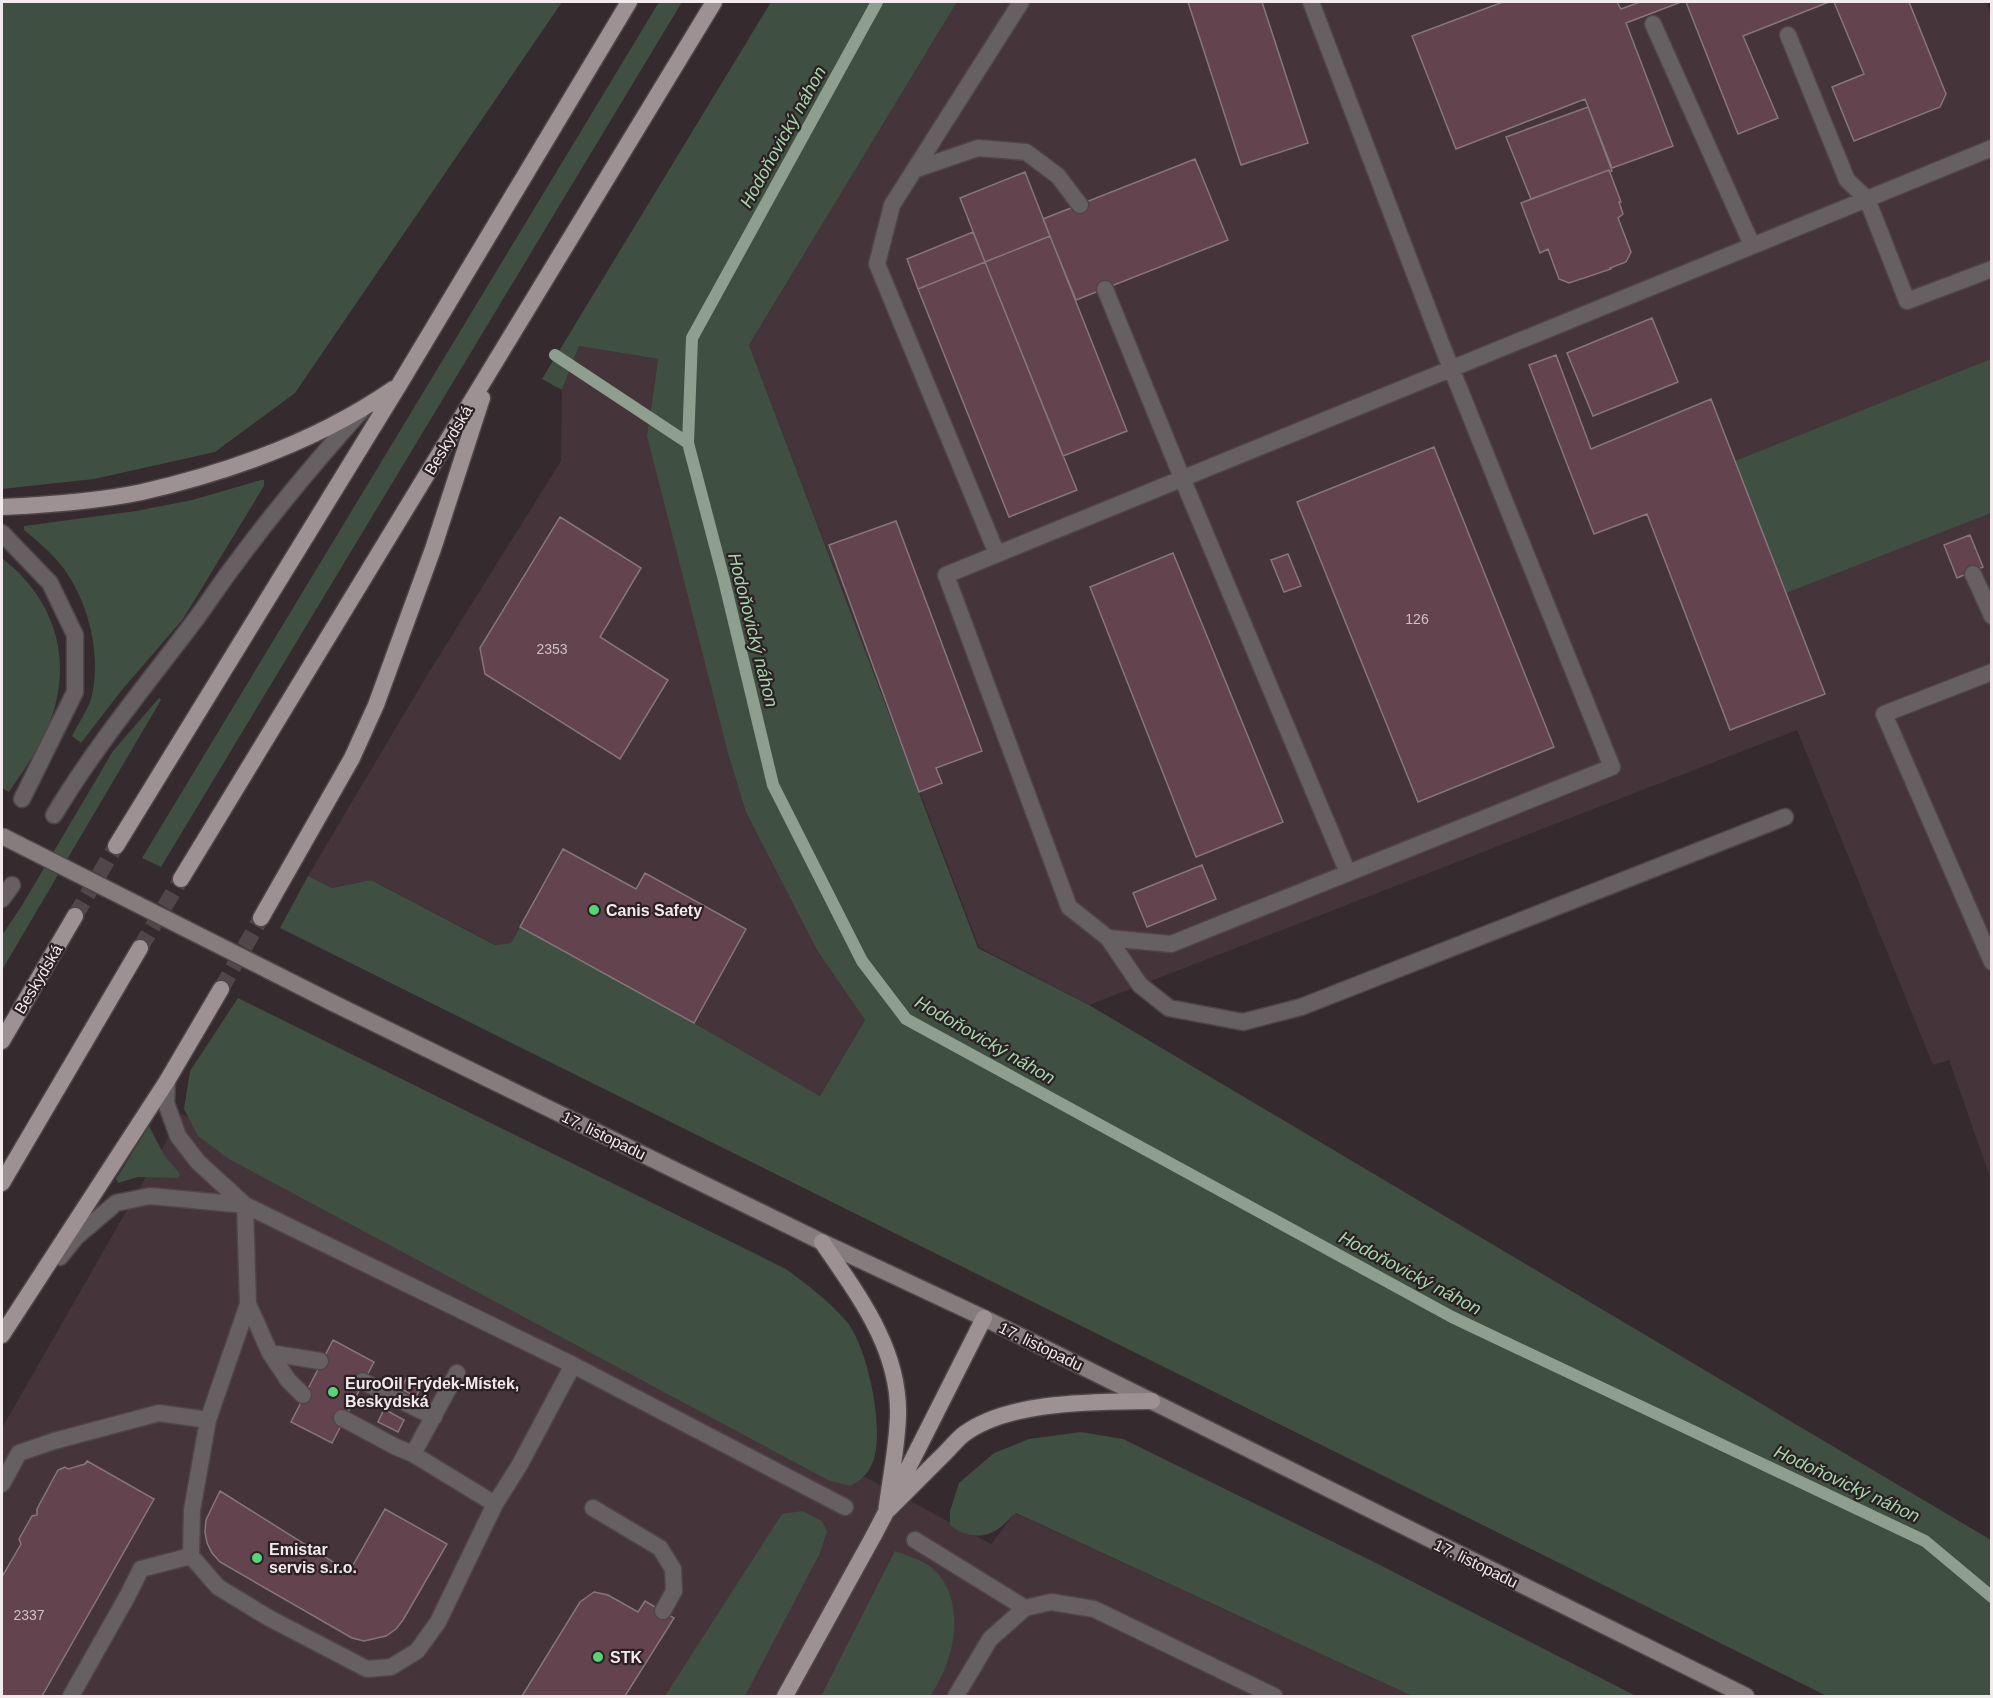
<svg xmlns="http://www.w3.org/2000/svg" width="1993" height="1698" font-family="Arial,sans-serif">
<rect width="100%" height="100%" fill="#352a2e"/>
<path fill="#453439" d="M957 2H1986L1992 15 1991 1180 1949 1060 1933 1065 1797 730 1089 1005 979 947 749 345Z
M579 346 658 359 649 418 814 942 818 952 865 1020 820 1096 694 1023 519 928 511 943 496 945 371 880 332 888 308 876 426 677 561 461 562 390Z
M182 1114 991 1544 1015 1513 1412 1696H2V1428Z"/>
<path fill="#3f4f41" d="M2 2H562L295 393 215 452 94 479 2 489Z
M659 2H682L161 867 142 858Z
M771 2H957L749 345 978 948 1089 1005 1991 1540V1696H1827L280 928 308 876 332 888 371 880 495 945 511 943 520 927 694 1023 820 1096 865 1020 818 952 746 812 728 753 647 436 658 359 579 346 562 390 542 379Z
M1991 359V513L1786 593 1735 461Z
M261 480H264V486L183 619 121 691 81 743 72 736C78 724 87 711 91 699 103 653 87 593 55 558 46 548 35 539 24 530V526L136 511 192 500Z
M2 558C57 601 75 664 47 729 38 751 22 772 9 792L2 788Z
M159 698 161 700 2 970V935L21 907 113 751Z
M238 998 786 1269C808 1285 830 1302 848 1323 868 1350 886 1433 872 1464 867 1475 860 1481 850 1486L828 1480 229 1159 198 1136 184 1109 190 1071Z
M149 1126 164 1155 180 1174 178 1178 138 1177 118 1183 116 1179Z
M1081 1432 1123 1439 1376 1563 1636 1696H1412L1016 1513C1010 1518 1004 1525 998 1529 983 1540 963 1536 950 1525V1511L959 1483 994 1453 1029 1439Z
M802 1511 822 1521 827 1531 820 1553 745 1696H665L782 1514Z
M895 1551C905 1555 916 1558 925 1563 959 1583 959 1631 947 1663 943 1675 936 1686 931 1696H821Z"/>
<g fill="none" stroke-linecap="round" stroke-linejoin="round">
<path stroke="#8e9e8f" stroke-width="12" d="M877 2 692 338 688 443 724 580 773 785 862 961 906 1019 1452 1317 1925 1541 1992 1597
M555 355 688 443"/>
</g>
<path fill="#63434d" stroke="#84777b" stroke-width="1.5" d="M1188 2H1262L1308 143 1241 165Z
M1503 2H1617L1621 9 1640 2H1681L1626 23 1673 146 1612 168 1585 99 1456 149 1412 36Z
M1686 2H1829L1743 36 1778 118 1738 134Z
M1834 2H1909L1946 94 1940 107 1854 141 1832 87 1864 74Z
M1588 107 1612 171 1610 172 1609 170 1531 199 1506 137Z
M1195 159 1228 240 1076 300 1043 219Z
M1609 170 1621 202H1619L1623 214 1618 218 1631 252 1626 262 1610 268 1611 269 1569 283 1559 279 1548 249 1540 253 1521 203Z
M1025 172 1050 236 985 262 960 198Z
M973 232 985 262 918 289 907 259Z
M1050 236 1127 431 1063 456 985 262Z
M985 262 1077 490 1009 517 918 289Z
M1652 318 1678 382 1593 416 1567 353Z
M1556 355 1591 449 1711 399 1825 694 1730 730 1647 514 1594 534 1529 365Z
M1434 447 1554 747 1418 802 1297 502Z
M560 517 641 568 600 637 668 680 620 759 485 674 480 648Z
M896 521 982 751 936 768 942 783 919 792 829 545Z
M1970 535 1983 567 1957 578 1944 545Z
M1173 553 1283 822 1196 857 1090 587Z
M1288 554 1301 586 1284 592 1271 560Z
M563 849 636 889 645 873 746 929 694 1023 520 927Z
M1202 865 1216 899 1147 927 1133 893Z
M333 1340 374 1362 332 1443 291 1422Z
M407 1377 422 1385 416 1397 401 1389Z
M384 1409 404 1420 398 1432 378 1422Z
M87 1461 154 1499 42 1696H2V1577L21 1544 19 1539 32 1516 37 1515V1509L58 1470 65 1467 68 1469 85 1464Z
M220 1491 349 1572 385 1509 447 1544 403 1620 396 1629 386 1636 364 1641 352 1638 220 1562 212 1553 207 1543 205 1532 206 1520Z
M594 1592 608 1595 638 1612 645 1601 674 1618 625 1696H522L580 1602Z"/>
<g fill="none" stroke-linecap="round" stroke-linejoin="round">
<path stroke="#51474b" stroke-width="16" stroke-dasharray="16 8" stroke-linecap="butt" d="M75 916 116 846
M140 948 181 879
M221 989 261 918"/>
<g stroke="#4f4549" stroke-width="19">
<path id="service" d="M1311 2 1441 343 1451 368 1612 767 1171 944 1108 938 1069 907 946 575C1295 434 1643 290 1992 148
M1653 24 1752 245
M1788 35 1847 180 1867 199 1907 301 1992 269
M914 170 978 148 1026 152 1058 176 1080 205
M1105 289 1182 478 1348 873
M2 533 50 583 75 635V692L22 799
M997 554 877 264 892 205 1021 2
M1973 574 1992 616
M1992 672 1884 714 1992 962
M54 815C96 745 147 684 196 619 210 600 222 581 236 563 275 510 317 460 361 411
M2 899 12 885
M1108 938 1140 985 1169 1008 1243 1022 1301 1007 1785 817
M167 1081 166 1103 178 1136 198 1162 245 1205 573 1365 845 1507
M245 1205 248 1304 270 1353 288 1380 303 1395
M60 1257 76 1237 116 1203 150 1196 245 1205
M248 1304 208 1420 192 1510 191 1556 218 1587 269 1618 367 1669 391 1667 417 1651 438 1622 495 1504 519 1466 573 1365
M270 1353 320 1361
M362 1381 434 1417
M342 1418 396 1447 413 1454 495 1504
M413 1454 457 1373
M2 1484 19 1453 54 1441 159 1413 208 1420
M593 1508 660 1548 673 1569 674 1591 663 1611
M915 1540 1025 1608
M71 1696 128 1595 141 1569 191 1556"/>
</g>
<g stroke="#4f4549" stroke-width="19">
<path id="minor" d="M956 1696 990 1639 1025 1608 1051 1602 1094 1609 1274 1696"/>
</g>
<g stroke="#4f4549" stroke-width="19">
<path id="secondary" d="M333 1003 822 1242 984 1318 1746 1696"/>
</g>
<g stroke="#4f4549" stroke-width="19">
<path id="primary" d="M2 507C45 505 100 501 142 492 230 472 319 440 393 389
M116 846 399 385 629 2
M181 879 714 2
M261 918 352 758 376 705 433 549 482 398
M2 1041 75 916
M2 1183 140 948
M822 1242C858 1295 900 1349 898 1416 897 1448 890 1481 886 1512
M2 1335 167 1081 221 989
M893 1498 984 1318
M886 1512C904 1494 923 1475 941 1457 949 1450 956 1440 964 1434 1010 1400 1097 1402 1152 1401
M785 1696 874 1535"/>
</g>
<use href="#service" stroke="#666062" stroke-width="16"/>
<use href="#minor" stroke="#666062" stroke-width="16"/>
<use href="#secondary" stroke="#857c7e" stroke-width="16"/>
<use href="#primary" stroke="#9d9194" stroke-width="16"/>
<g stroke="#4f4549" stroke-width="19" stroke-linecap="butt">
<path id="secondary-bridge" d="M2 836 333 1003"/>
</g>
<g stroke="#4f4549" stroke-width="19" stroke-linecap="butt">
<path id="primary-bridge" d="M874 1535 886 1512"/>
</g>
<use href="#secondary-bridge" stroke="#857c7e" stroke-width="16"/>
<use href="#primary-bridge" stroke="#9d9194" stroke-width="16"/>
</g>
<g fill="#53d673" stroke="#2b2124" stroke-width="2">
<circle cx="594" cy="910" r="6"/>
<circle cx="333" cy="1392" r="6"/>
<circle cx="257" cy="1558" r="6"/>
<circle cx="598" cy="1657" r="6"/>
</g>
<g text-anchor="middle" stroke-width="4.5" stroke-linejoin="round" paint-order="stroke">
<g font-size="14" fill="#cec0c5">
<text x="1417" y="624">126</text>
<text x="552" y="654">2353</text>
<text x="29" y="1620">2337</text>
</g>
<g font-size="16" fill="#f2eaed" stroke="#2b2124">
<text transform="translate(448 440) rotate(-59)" y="6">Beskydská</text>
<text transform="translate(38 979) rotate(-59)" y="6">Beskydská</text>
<text transform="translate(604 1135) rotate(26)" y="6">17. listopadu</text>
<text transform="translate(1041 1346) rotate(26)" y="6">17. listopadu</text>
<text transform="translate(1476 1563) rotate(26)" y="6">17. listopadu</text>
</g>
<g font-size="16" font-weight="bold" fill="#f2eaed" stroke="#2b2124" text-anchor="start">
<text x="606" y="916">Canis Safety</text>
<text x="345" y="1389">EuroOil Frýdek-Místek,<tspan x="345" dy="18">Beskydská</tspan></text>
<text x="269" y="1555">Emistar<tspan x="269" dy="18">servis s.r.o.</tspan></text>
<text x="610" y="1663">STK</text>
</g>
<g font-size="18" font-style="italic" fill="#a6d6ac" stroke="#2b2124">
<text transform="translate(783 137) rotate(-61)" y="6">Hodoňovický náhon</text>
<text transform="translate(753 630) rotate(76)" y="6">Hodoňovický náhon</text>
<text transform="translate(985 1040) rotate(30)" y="6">Hodoňovický náhon</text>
<text transform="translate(1410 1273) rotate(28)" y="6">Hodoňovický náhon</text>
<text transform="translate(1847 1484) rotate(25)" y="6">Hodoňovický náhon</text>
</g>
</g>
<rect width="1993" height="1698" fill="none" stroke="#f2eaed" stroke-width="6"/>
</svg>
